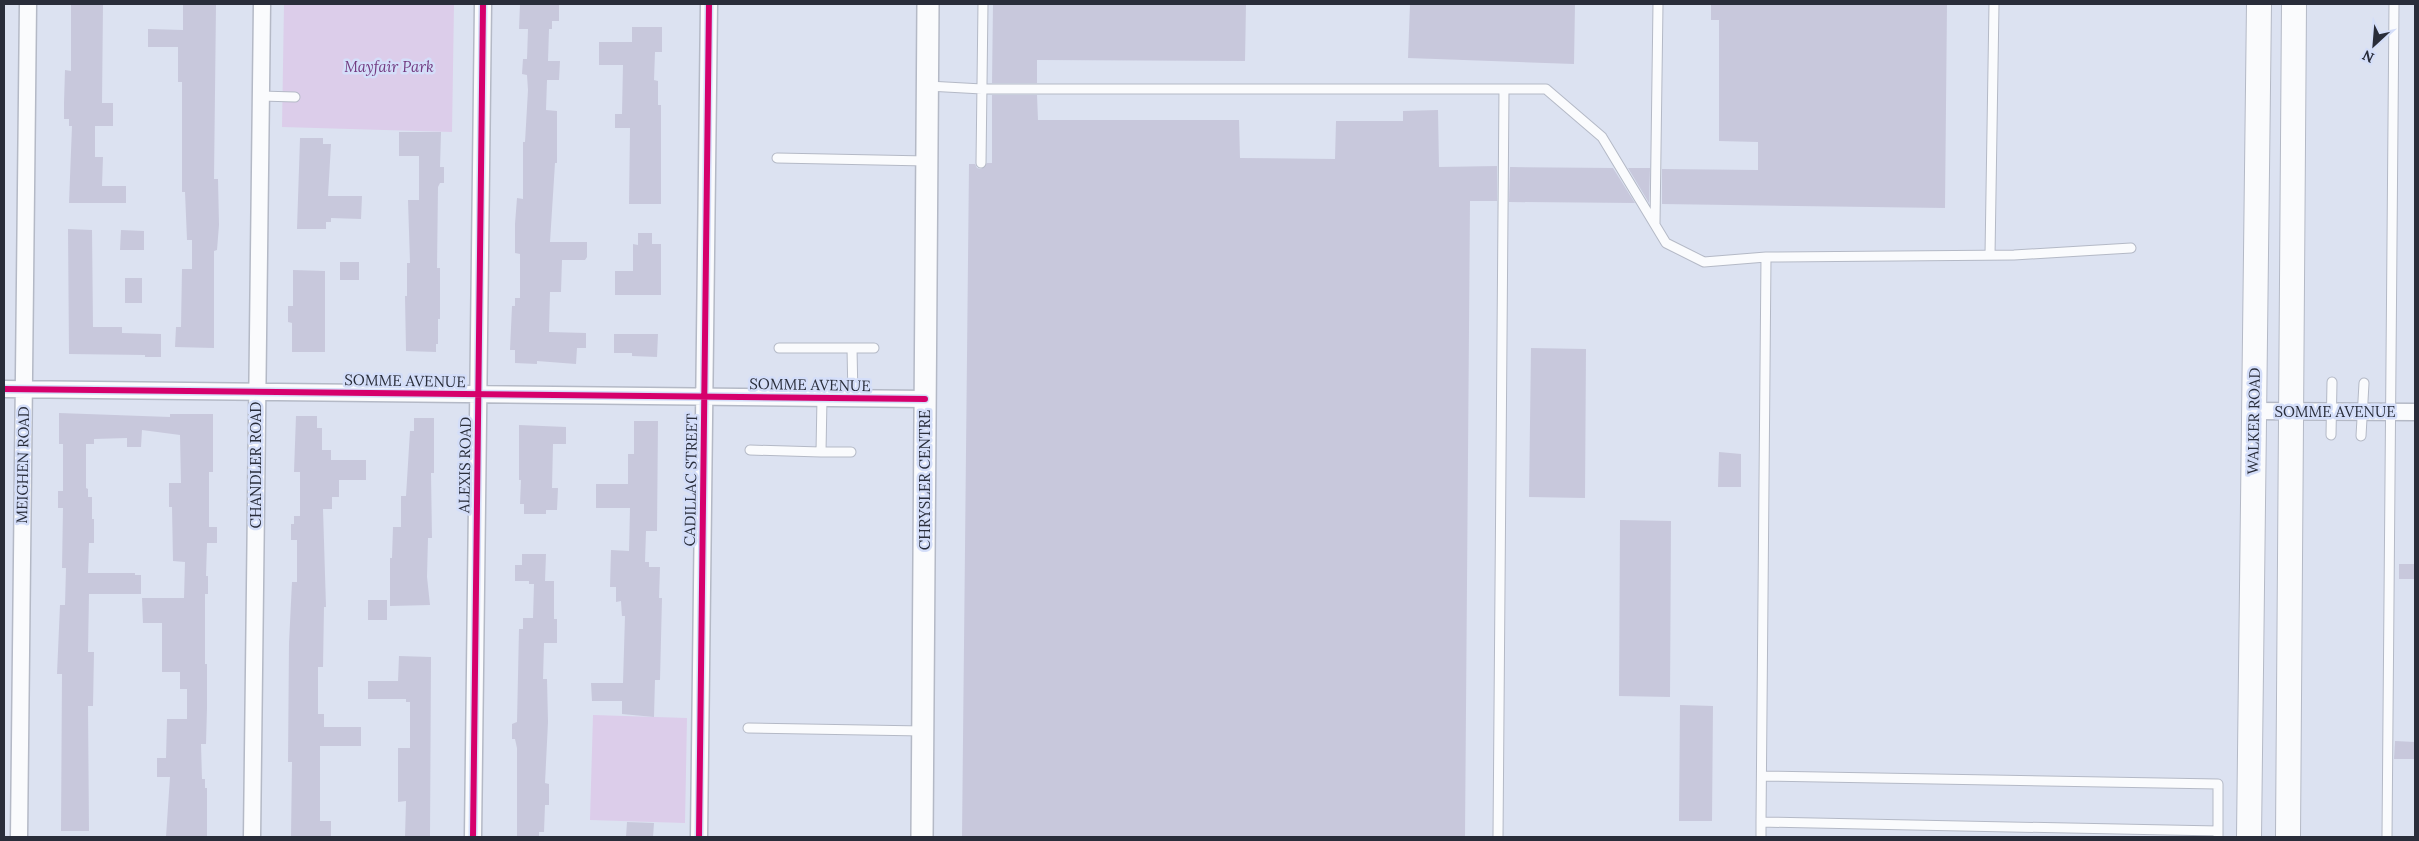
<svg xmlns="http://www.w3.org/2000/svg" width="2419" height="841" font-family="Lora,serif">
<rect width="100%" height="100%" fill="#dce2f1"/>
<path fill="#dccdea" d="M284 4H454L452 132 282 127Z
M593 715 687 718 685 823 590 820Z"/>
<path fill="#c8c8dc" d="M71 4H103L102 103H113V126H95V157H103L102 186H126V203H69L72 126H69V119H64V103L65 70 71 71Z
M520 4 559 5V21H552V29H549L548 61H560L559 80H547L546 110 557 111V163H555L550 242H587V257L585 260H562L561 292H550L549 332 586 333V348H577L576 364 537 361V364L515 363V350H510L512 306H515V298H520V254L515 253V224L517 198 523 199V142H525L528 90 527 75 522 74 523 59H527L528 29H519Z
M993 4H1246L1245 61 1037 60V83H992Z
M1410 4H1575L1574 64 1408 58Z
M1711 4H1947L1945 208 1662 204V169L1758 170V142L1719 141V20H1711Z
M183 5H216L214 179H218L219 225 217 250 214 251V348L175 347 176 327H181L182 269H192V240H187L185 192H182V82H178V47H148V29L183 30Z
M632 27H662V52H655L654 80 658 81V105H661V204H629L630 128H615V114H622L623 65H599V42H632Z
M992 95H1037L1038 120H1239L1240 158 1335 159 1336 121H1403V111L1438 110 1439 167 1497 166V201H1470L1465 837H962L969 164H975L977 168 981 169 987 163H992Z
M399 132H441L440 167H444V183H440L438 187 437 268H440V319H438V344H436V352L406 351 405 296H407V263H410L408 200H419V156H399Z
M300 138H323V144H331L328 196H362L361 219 331 218V222H326V229H297Z
M1510 167 1613 168 1635 203 1509 202Z
M1628 168H1650L1649 203Z
M68 229 92 230 93 327H122V333L161 334V357H145V355L69 354Z
M121 230 144 231V250H120Z
M638 233H652V244H661V295H615V271H633V244L638 245Z
M340 262H359V280H340Z
M293 270 325 271V352H292V323L288 322V306H293Z
M125 278H142V303H125Z
M614 334H658L657 357 632 356V353H614Z
M1531 348 1586 349 1585 498 1529 497Z
M59 413 170 417V414H213V472H209V527H217V543H207L206 576H208V594H205V664H207V708L206 744H201L202 779H205V788H207V837H166L170 777H157V758H166L167 719H187V689H180V672H162V623H143L142 598H184L185 562 173 561 172 507H169V483H181L180 435 142 430 141 447H127V438L94 439V444H86V488L88 489V497H92V519H94V543H89L88 573H135V575H141V594H89L88 652H94L93 706H88L89 831H61L62 674H57L60 605H65L66 568H62L63 508H58V491H63V444H59Z
M296 416H317V428H322V450H331V460H366V480H339V497H332V509H323L326 607H324L323 667H318V714H324V727H361V746H320V821H331V837H291L292 762H288L289 643 292 582H297V540H291V524H294V516H300V472H294Z
M414 418H434V473H431L432 538H428L427 577 430 605 390 606V558H392L393 527H401V496H406L410 431H414Z
M634 421H658L657 531H646L645 562H649V567H660L659 598H662L660 680H655L654 717 622 714V701H592L591 683H623L625 616H622L621 601 616 602V587H610L611 550 629 551 630 508H596V484H628V454H634Z
M519 425 566 427V444H553L552 488H558L557 510H546V514H524V504H520L521 480H519Z
M1719 452 1741 454V487H1718Z
M1620 520 1671 521 1670 697 1619 696Z
M522 554H546L545 581H554V619H557V643H544L543 679H547L548 722 545 783 549 784V805H545L544 832H539V837H517V748L515 739H512V724L517 722 519 629H523V618H533L534 584H529V581H515V565H522Z
M2399 564H2415V579H2399Z
M368 600H387V620H368Z
M399 656 431 657 430 837H405L406 801 398 802V748H410V702H406V699H368V681H398Z
M1680 705 1713 706 1712 821H1679Z
M2395 741 2415 742V759H2394Z
M627 822 654 823 653 837H626Z"/>
<g fill="none" stroke-linecap="round" stroke-linejoin="round">
<g stroke="#b4b9c6" stroke-width="11">
<path id="service" d="M928 86 982 89H1546L1602 137 1666 243 1704 262 1766 257 1761 822
M261 96 295 97
M777 158 927 161
M981 163 983 4
M1655 223 1658 4
M1990 255 1994 4
M1766 257 2014 255 2131 248
M779 348H874
M852 348 853 398
M822 398 821 452H851
M2331 435 2332 382
M2361 436 2364 383
M750 450 821 452
M748 728 923 731
M1762 776 2218 784V831
M1498 837 1504 89
M1761 837V822L2218 831V837
M2387 837 2394 4"/>
</g>
<g stroke="#b4b9c6" stroke-width="19">
<path id="minor" d="M4 389 925 399
M2254 411 2415 412
M19 837 28 4
M252 837 262 4
M473 837 483 4
M699 837 709 4"/>
</g>
<g stroke="#b4b9c6" stroke-width="24">
<path id="tertiary" d="M922 837 928 4"/>
</g>
<g stroke="#b4b9c6" stroke-width="26">
<path id="secondary" d="M2249 837 2259 4
M2288 837 2294 4"/>
</g>
<use href="#service" stroke="#fafbfd" stroke-width="9"/>
<use href="#minor" stroke="#fafbfd" stroke-width="16"/>
<use href="#tertiary" stroke="#fafbfd" stroke-width="21"/>
<use href="#secondary" stroke="#fafbfd" stroke-width="24"/>
<g stroke="#d4def9" stroke-width="9">
<path id="cycleway" d="M4 389 925 399
M473 837 483 4
M699 837 709 4"/>
</g>
<use href="#cycleway" stroke="#d6006c" stroke-width="6"/>
</g>
<g text-anchor="middle" stroke-width="5" stroke-linejoin="round" paint-order="stroke">
<g font-size="15" font-style="italic" fill="#733b80" stroke="#d4def9">
<text x="389" y="72">Mayfair Park</text>
</g>
<g font-size="15" fill="#292d3a" stroke="#d4def9">
<text transform="translate(405 381) rotate(1)" y="5">SOMME AVENUE</text>
<text transform="translate(810 385) rotate(1)" y="5">SOMME AVENUE</text>
<text x="2335" y="417">SOMME AVENUE</text>
<text transform="translate(2254 421) rotate(-89)" y="5">WALKER ROAD</text>
<text transform="translate(23 465) rotate(-89)" y="5">MEIGHEN ROAD</text>
<text transform="translate(256 465) rotate(-90)" y="5">CHANDLER ROAD</text>
<text transform="translate(465 465) rotate(-89)" y="5">ALEXIS ROAD</text>
<text transform="translate(691 480) rotate(-89)" y="5">CADILLAC STREET</text>
<text transform="translate(925 480) rotate(-90)" y="5">CHRYSLER CENTRE</text>
</g>
</g>
<rect width="2419" height="841" fill="none" stroke="#292d3a" stroke-width="10"/>
<g transform="translate(2374 45) rotate(206)" stroke="#d4def9" stroke-width="4" paint-order="stroke">
<path d="M0-4L9 19L0 12L-9 19Z" fill="#292d3a"/>
<text y="-8" font-size="14" font-weight="bold" text-anchor="middle" fill="#292d3a">N</text>
</g>
</svg>
